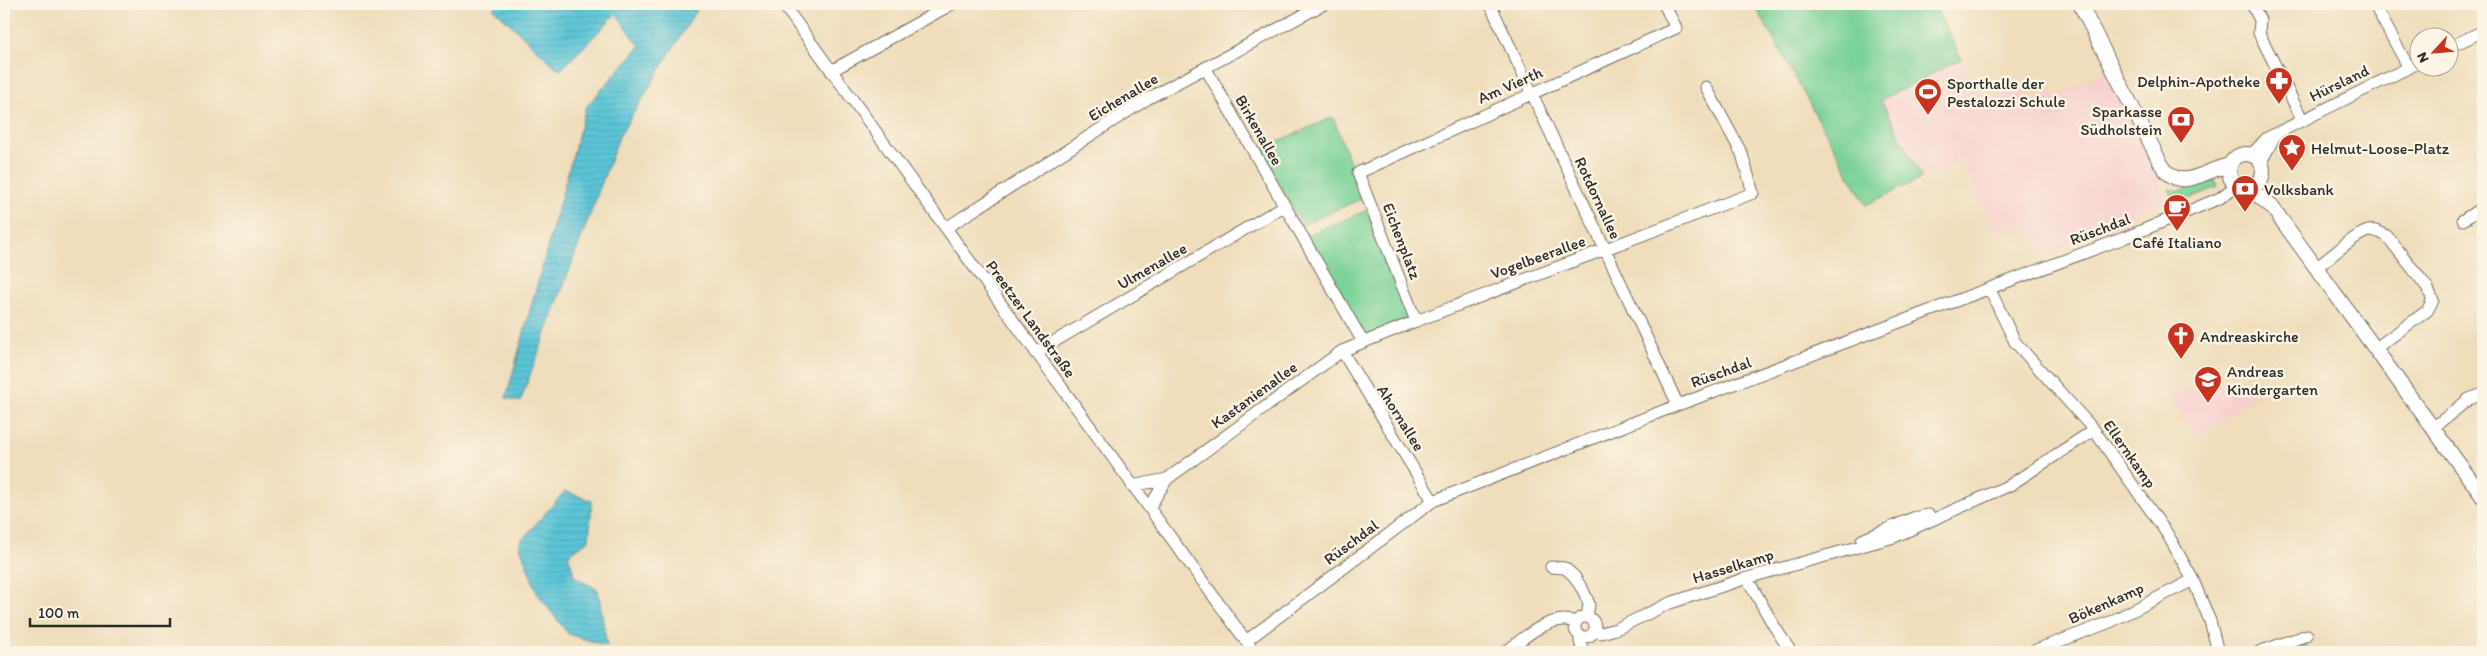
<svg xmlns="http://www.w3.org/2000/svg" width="2487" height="656" viewBox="0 0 2487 656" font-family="Itim,sans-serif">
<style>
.built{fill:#f7d0ce}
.grass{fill:url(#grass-tufts);stroke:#527e61}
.park{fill:#79d297;stroke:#527e61}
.water{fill:url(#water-rules);stroke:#437880}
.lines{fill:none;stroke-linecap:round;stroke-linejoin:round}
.minor-casing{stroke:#70695d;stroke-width:13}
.tertiary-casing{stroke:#70695d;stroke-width:16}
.minor{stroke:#fff;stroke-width:11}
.tertiary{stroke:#fff;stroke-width:14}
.labels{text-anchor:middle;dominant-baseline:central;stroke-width:5;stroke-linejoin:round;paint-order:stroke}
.poi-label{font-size:16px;fill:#2b2b2b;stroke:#fcf5e5;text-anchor:start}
.street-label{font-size:16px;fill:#2b2b2b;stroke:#fcf5e5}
</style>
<defs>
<pattern id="grass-tufts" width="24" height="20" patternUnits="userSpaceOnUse" patternTransform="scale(1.25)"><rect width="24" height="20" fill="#79d297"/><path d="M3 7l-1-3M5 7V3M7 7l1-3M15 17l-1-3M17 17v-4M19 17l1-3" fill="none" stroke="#69b482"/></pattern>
<pattern id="water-rules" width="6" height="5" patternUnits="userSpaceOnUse" patternTransform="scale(1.25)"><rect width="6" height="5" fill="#5bc5d6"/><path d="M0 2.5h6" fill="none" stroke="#4fa9b8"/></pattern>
</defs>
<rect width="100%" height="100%" fill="#fcf5e5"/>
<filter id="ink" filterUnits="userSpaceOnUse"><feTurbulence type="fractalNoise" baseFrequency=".02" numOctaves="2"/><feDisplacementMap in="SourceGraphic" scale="10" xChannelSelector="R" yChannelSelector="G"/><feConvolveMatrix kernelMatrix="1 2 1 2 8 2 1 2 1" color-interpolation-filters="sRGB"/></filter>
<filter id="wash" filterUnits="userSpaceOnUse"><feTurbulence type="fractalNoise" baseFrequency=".0096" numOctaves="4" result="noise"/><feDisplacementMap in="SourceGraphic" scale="20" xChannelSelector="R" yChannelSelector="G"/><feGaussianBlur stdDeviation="1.12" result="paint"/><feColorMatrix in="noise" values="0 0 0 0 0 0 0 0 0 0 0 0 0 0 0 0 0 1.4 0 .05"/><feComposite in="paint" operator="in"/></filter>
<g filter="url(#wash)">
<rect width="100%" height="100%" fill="#efddbb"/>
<path class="built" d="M1961,59L1983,101L2021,80L2032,102L2051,91L2055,97L2107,71L2167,198L2127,218L2129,224L2043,256L2026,221L1997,233L1960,159L1922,178L1881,100Z
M2205,365L2224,390L2243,378L2255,396L2198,437L2169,398L2186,386L2192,393L2200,388L2193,373Z"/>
<path class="grass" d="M2215,180L2218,187L2176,204L2169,189L2178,191Z"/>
<path class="park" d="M1754,4H1934L1961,59L1881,100L1922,178L1866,205Z
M1333,117L1363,198L1302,225L1261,149Z
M1368,210L1409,318L1366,336L1307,235Z
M2305,642L2308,652H2273Z"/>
<path class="water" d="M498,4H700L619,137L520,402L506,398L586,107L640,46L616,14L560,71L493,8Z
M565,491L592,501L589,540L568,555L575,577L598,590L607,646L568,634L537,593L519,543Z"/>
</g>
<g filter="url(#ink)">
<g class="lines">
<defs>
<path id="minor" d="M783,4L1254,652
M1490,4L1678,405
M2252,4L2260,20L2259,33L2303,121
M2374,4L2409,68
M2450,47L2483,31
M1206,69L1363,342
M831,71L952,4
M2251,155L2267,138L2420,62
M2261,162L2275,136
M2463,220L2483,207
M946,228L1147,99L1324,4
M2317,267C2330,258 2354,235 2368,231C2375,229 2381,233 2387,236L2427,287L2433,300L2427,311L2376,348
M1990,290L2015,342L2094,430L2168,535L2193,580L2210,621L2218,652
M1416,321L1358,173L1676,28L1664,4
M1342,351L1433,501
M1035,353L1284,206
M2434,427L2469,399L2483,394
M1132,486L1167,479
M1149,508L1167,479L1342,351L1416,321L1753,193L1742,154L1706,87
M1862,540L1913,518L1929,515
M1551,567L1565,568L1574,576L1584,592L1589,604L1587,617
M1747,578L1774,626L1791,652
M1575 627a10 10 0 1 1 20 0a10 10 0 1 1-20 0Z
M1594,631L1601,633L1616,629L1670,603L1747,578L1894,537L2010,485L2094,430
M1581,636L1580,641L1583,652
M1246,641L1433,501L1678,405L2124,238L2220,198L2237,185
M1506,652C1523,638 1551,613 1576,622
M2031,652L2110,622L2193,580
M2259,652L2307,635"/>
<path id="tertiary" d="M2080,4L2160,162C2179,197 2203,169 2231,165
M2229 171a17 17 0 1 1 34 0a17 17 0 1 1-34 0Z
M2249,188L2272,207L2483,497"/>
</defs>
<use href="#minor" class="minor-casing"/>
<use href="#tertiary" class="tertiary-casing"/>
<use href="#minor" class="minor"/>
<use href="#tertiary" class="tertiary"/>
</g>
</g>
<defs>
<symbol id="pharmacy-pin" viewBox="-11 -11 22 30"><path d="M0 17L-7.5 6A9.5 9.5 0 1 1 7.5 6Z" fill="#c8321e" stroke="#fcf5e5"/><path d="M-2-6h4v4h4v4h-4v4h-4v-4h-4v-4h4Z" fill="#fff"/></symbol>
<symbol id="stadium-pin" viewBox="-11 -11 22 30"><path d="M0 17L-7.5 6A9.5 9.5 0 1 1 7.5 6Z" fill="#c8321e" stroke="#fcf5e5"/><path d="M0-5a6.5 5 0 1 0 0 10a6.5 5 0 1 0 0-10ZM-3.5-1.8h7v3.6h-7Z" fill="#fff"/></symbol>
<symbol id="bank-pin" viewBox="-11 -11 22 30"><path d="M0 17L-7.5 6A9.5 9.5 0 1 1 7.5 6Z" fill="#c8321e" stroke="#fcf5e5"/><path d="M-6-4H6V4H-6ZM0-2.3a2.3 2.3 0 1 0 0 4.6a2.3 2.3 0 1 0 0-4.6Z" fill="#fff"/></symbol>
<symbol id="sight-pin" viewBox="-11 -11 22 30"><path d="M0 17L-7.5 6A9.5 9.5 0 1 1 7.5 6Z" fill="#c8321e" stroke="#fcf5e5"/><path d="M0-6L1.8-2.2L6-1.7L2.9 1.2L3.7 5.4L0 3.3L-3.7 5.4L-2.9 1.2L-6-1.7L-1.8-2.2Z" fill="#fff"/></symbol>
<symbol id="cafe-pin" viewBox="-11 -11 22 30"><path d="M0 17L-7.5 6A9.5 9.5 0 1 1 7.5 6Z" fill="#c8321e" stroke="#fcf5e5"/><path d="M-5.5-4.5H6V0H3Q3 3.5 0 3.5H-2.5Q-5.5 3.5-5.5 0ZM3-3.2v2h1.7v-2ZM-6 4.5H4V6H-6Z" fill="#fff"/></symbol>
<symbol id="church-pin" viewBox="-11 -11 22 30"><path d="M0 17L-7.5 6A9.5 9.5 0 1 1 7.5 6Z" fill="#c8321e" stroke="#fcf5e5"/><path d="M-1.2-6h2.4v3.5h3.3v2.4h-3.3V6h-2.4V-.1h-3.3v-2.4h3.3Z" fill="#fff"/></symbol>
<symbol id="school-pin" viewBox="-11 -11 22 30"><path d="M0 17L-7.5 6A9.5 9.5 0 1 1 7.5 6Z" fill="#c8321e" stroke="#fcf5e5"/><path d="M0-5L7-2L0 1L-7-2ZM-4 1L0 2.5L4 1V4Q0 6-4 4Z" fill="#fff"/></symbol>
</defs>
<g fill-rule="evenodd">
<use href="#pharmacy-pin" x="2263" y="65" width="32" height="43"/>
<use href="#stadium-pin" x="1912" y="76" width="32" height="43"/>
<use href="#bank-pin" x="2165" y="104" width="32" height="43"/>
<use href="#sight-pin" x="2276" y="132" width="32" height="43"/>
<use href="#bank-pin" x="2229" y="173" width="32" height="43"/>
<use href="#cafe-pin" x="2161" y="192" width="32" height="43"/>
<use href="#church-pin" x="2165" y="320" width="32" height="43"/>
<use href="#school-pin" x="2192" y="364" width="32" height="43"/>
</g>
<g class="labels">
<g class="poi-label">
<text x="2260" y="81" text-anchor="end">Delphin-Apotheke</text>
<text x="1947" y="83">Sporthalle der<tspan x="1947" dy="18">Pestalozzi Schule</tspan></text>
<text x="2162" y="111" text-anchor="end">Sparkasse<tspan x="2162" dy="18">Südholstein</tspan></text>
<text x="2311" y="148">Helmut-Loose-Platz</text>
<text x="2264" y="189">Volksbank</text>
<text x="2177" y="242" text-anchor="middle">Café Italiano</text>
<text x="2200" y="336">Andreaskirche</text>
<text x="2227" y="371">Andreas<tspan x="2227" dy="18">Kindergarten</tspan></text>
</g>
<g class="street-label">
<text transform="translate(2339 83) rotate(-26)">Hürsland</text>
<text transform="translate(1510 85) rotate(-24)">Am Vierth</text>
<text transform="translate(1123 97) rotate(-31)">Eichenallee</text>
<text transform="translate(1259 130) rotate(60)">Birkenallee</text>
<text transform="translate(1598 198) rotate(65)">Rotdornallee</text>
<text transform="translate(2100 229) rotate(-21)">Rüschdal</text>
<text transform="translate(1402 241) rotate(69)">Eichenplatz</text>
<text transform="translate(1538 257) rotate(-20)">Vogelbeerallee</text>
<text transform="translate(1152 266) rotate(-30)">Ulmenallee</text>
<text transform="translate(1031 319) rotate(54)">Preetzer Landstraße</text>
<text transform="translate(1721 372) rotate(-20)">Rüschdal</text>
<text transform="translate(1254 395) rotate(-36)">Kastanienallee</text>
<text transform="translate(1401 418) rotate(58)">Ahornallee</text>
<text transform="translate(2130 454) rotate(55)">Ellernkamp</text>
<text transform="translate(1351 542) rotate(-37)">Rüschdal</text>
<text transform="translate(1733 566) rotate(-17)">Hasselkamp</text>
<text transform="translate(2106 603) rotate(-24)">Bökenkamp</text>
</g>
</g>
<rect width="2487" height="656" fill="none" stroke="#fcf5e5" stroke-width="20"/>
<g transform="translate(2434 52) rotate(244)"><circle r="24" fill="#fcf5e5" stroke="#a8a49b"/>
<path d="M0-4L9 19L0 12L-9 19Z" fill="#c8321e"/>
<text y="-8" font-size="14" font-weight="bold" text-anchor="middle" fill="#2b2b2b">N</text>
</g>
<path d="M30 618v8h140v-8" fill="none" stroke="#2b2b2b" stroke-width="2.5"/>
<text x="38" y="618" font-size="15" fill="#2b2b2b" stroke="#fcf5e5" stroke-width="4" paint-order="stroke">100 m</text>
</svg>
